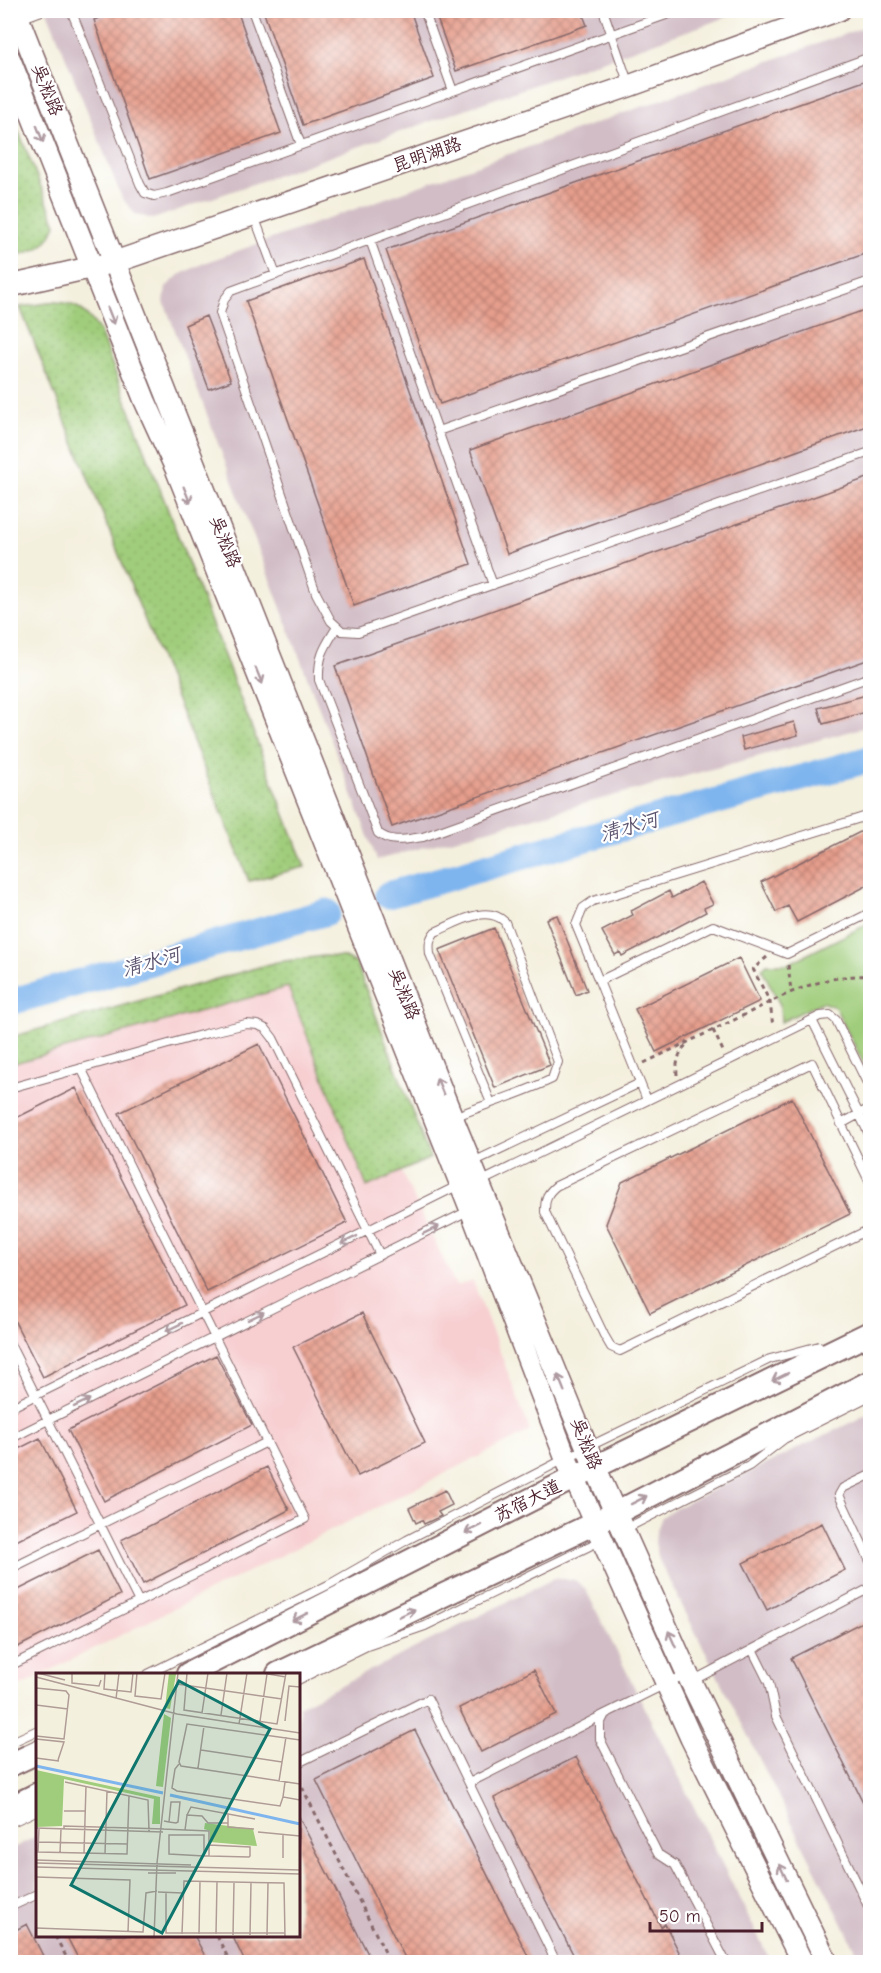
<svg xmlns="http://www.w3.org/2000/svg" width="881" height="1973" viewBox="0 0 881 1973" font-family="'Comic Neue','LXGW WenKai TC',sans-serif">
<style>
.built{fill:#f7cfd1}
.industrial{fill:#d2bdc6}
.grass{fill:url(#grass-dots);stroke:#757653;stroke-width:1.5}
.green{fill:#a0cd7b;stroke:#757653;stroke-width:1.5}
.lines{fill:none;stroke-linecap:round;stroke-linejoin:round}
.river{stroke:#7fb5ee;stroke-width:27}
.building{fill:url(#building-cross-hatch)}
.lane-casing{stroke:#86686a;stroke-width:10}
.secondary-casing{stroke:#86686a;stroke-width:24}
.primary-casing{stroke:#86686a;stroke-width:26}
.path{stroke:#86686a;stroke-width:3;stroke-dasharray:4.5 4.5;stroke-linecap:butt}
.lane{stroke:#fff;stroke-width:8}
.secondary{stroke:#fff;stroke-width:21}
.primary{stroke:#fff;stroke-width:22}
.oneway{stroke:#ae9aa0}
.labels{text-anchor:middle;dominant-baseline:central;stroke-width:4.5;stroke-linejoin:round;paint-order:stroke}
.street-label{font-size:18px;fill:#4a1f2b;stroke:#fff}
.water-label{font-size:20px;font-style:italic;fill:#5d546f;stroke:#fff}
.inset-river{fill:none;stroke:#7fb5ee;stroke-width:3}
.inset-road{fill:none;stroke:#b09c96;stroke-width:1.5}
.view{fill:#0f766e;fill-opacity:0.15;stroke:#0f766e;stroke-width:3}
.inset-edge{fill:none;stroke:#4a1f2b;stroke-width:3}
</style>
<defs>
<pattern id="grass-dots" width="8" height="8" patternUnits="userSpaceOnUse" patternTransform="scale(1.5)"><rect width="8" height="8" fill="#a0cd7b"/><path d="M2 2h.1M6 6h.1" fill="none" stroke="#8bb06a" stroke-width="1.8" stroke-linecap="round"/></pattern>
<pattern id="building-cross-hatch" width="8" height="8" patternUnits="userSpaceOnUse" patternTransform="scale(1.5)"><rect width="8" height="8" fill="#e69e8c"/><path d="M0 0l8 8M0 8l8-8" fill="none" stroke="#bc8073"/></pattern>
</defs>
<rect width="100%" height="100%" fill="#fff"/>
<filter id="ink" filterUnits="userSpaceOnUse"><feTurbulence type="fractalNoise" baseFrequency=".0167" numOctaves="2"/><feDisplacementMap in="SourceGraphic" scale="12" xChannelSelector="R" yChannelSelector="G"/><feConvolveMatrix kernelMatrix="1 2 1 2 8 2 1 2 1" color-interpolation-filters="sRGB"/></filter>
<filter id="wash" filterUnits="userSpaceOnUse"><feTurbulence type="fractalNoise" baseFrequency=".008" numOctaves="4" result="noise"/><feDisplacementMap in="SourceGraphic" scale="24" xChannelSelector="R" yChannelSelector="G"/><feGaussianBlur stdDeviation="1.35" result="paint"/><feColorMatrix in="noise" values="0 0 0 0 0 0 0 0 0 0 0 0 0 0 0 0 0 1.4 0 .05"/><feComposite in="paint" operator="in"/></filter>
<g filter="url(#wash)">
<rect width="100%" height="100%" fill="#f4f0de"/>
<path class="built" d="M288,986L367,1186L401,1171L456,1286L473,1281L530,1431L43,1674H38L37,1677L11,1691V1064Z"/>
<path class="industrial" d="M47,11H744L153,219L135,214L122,198Z
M870,25V726L377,860L164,302L166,287L179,275L204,263Z
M870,1413V1962H862L659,1560L655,1543L656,1532L662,1517L678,1507Z
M555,1578L575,1580L586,1590L771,1962H11V1849L37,1836L38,1936H298L299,1706Z"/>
<path class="grass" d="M10,110L56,224C48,249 34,251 11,257Z
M55,302C79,303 86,312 99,330L305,867L249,881L20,307Z
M323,956L343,957L356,963L430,1158L367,1187L288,987L11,1064V1037L277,962Z"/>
<path class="green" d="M870,923V1076L835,1007L822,1002L781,1022L780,1005L762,969L767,964H788Z"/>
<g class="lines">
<path class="river" d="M388,895L678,812L870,759
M10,1002L327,912"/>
</g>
<g id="blocks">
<path class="building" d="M119,10H237L281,133L150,179L94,20Z
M263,10H410L434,78L303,125Z
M434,10H581L587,25L456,71Z
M870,79V252L440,404L386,250Z
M364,259L471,564L354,606L246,301Z
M870,308V425L507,554L470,450Z
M206,316L231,381L209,389L185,325Z
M870,477V659L392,827L335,666Z
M870,694V711L823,724L818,708Z
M794,722L798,735L744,750L741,737Z
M870,827V884L797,922L788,906L776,912L761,882Z
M701,882L713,904L704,908L706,912L622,956L620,952L615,955L602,931L633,915L631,911L669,891L672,898Z
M557,915L587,990L576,995L546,919Z
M494,928L550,1065L495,1088L439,950Z
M739,958L760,1001L656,1052L635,1009Z
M259,1044L347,1223L207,1292L119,1113Z
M76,1088L185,1305L43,1377L10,1312V1121Z
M792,1098L850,1214L650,1313L606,1224L622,1182Z
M362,1313L425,1443L358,1476L293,1347Z
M216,1355L252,1425L104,1501L68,1430Z
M40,1438L77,1511L10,1544V1453Z
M267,1467L289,1510L143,1584L121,1540Z
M445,1490L452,1505L438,1512L441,1516L424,1524L422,1520L416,1523L409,1508Z
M822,1523L845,1570L767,1610L743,1563Z
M98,1550L120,1595L10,1651V1594Z
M870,1618V1816L791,1658Z
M534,1670L556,1714L481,1752L459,1708Z
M415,1730L531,1962H407L316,1780Z
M576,1757L661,1927L665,1924L684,1962H577L494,1798Z
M298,1815L372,1962H245L232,1935H298Z
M27,1924L46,1962H10V1933Z
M66,1935H194L208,1962H80Z"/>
</g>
</g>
<g filter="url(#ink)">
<use href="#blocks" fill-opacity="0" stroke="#86686a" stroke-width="1.5"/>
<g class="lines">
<defs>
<path id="lane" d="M71,10L140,184L145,193L154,196L167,193L680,10
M252,10L301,145
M424,10L453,91
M603,10L629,85
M20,19L44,10
M870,57L231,291L224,300L220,313L316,593L331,621L342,631L358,632L870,452
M254,216L276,275
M370,240L493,585
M438,431L870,281
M337,627C325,647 318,655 319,680L378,833C392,844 406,839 423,837L870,677
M599,981L576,925L583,908L593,901L870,815
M812,1020L870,1136
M10,1088L208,1033L246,1024L258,1025L266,1029L273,1038L380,1255
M647,1100L599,981L713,926L787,954L870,913
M454,1117C486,1104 521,1094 552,1079L558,1062L505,922C486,903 455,924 435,932C429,939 429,945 430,954L491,1103
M841,1124L870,1108
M473,1162L640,1083
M480,1182L820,1016L830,1015L836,1020L870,1089
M870,1183L812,1063L556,1186C546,1194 545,1200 545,1212L604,1335L611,1347L620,1351L870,1229
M10,1344L139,1602
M10,1408L459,1185
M10,1439L468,1211
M870,1475L843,1488L839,1495L870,1561
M623,1530L749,1466L784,1439L870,1396
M10,1569L267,1442
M753,1651L769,1683L776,1716L870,1910
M10,1666L305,1519L81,1068
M148,1674L330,1584L407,1540L588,1447L770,1359L819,1346
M686,1674L605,1714L600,1724V1739L658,1854L675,1865L726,1962
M298,1680L367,1646L425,1626L602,1540
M692,1681L870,1588
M10,1743L38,1730
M298,1763L428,1699L556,1962
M469,1783L605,1714
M10,1823L38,1810
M10,1907L38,1894"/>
<path id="secondary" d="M15,10L452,1117L595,1467L691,1682L827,1962
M10,60L145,401L177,471L471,1210L566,1459L691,1738L802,1962
M10,286L115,262L629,86L839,10"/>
<path id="primary" d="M188,1674L595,1467L870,1333
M278,1674L616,1513L870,1382
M10,1765L38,1752
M10,1808L38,1794"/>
</defs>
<use href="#lane" class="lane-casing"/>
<use href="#secondary" class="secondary-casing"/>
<use href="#primary" class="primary-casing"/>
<path class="path" d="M767,957L753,969L770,1002L773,1027
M788,965L791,991
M713,1030L724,1053
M644,1063C675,1048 705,1034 736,1019C779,998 821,973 870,976
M677,1075C676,1063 678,1054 686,1045
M298,1779L390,1962
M55,1936L69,1962
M217,1936L230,1962"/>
<use href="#lane" class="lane"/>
<use href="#secondary" class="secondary"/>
<use href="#primary" class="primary"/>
</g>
<defs><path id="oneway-shaft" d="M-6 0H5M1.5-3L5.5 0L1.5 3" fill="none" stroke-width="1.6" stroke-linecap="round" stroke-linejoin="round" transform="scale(1.5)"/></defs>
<g class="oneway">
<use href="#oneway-shaft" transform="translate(40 134) rotate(69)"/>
<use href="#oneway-shaft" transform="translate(111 316) rotate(68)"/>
<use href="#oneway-shaft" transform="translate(187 495) rotate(68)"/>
<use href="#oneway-shaft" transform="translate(259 676) rotate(68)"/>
<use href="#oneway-shaft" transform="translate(440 1086) rotate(-112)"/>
<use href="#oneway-shaft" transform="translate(431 1230) rotate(-26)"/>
<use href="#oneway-shaft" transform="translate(349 1240) rotate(154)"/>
<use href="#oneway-shaft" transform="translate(256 1316) rotate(-26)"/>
<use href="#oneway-shaft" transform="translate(174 1327) rotate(154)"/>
<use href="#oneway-shaft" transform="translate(780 1377) rotate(154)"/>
<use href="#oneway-shaft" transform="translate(561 1383) rotate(-112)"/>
<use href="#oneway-shaft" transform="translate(82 1403) rotate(-26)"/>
<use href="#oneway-shaft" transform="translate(639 1500) rotate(-27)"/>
<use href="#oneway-shaft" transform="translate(473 1529) rotate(153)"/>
<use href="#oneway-shaft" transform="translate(407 1613) rotate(-26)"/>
<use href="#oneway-shaft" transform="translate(300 1617) rotate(153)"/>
<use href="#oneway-shaft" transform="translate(672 1639) rotate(-114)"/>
<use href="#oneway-shaft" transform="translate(783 1872) rotate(-116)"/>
</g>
</g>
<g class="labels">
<g class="street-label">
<text transform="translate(47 90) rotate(68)">吴淞路</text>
<text transform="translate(427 155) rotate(-19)">昆明湖路</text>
<text transform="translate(225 542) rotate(68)">吴淞路</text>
<text transform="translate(404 994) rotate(68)">吴淞路</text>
<text transform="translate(586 1444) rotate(68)">吴淞路</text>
<text transform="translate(528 1501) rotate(-27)">苏宿大道</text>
</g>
<g class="water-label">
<text transform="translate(629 827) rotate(-16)">清水河</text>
<text transform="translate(151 962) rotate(-16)">清水河</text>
</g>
</g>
<g transform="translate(36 1673)">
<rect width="264" height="264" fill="#f4f0de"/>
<path d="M133,0L140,1L134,36L129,35ZM128,41L135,45L127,114L120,113ZM0,97L124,124V151H116L118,126L28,106L26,153L0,154Z" fill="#a0cd7b"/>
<path d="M169,150L217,156L221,173L174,169V158L168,156Z" fill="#a0cd7b"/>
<path class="inset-river" d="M0,93L127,120M134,122L264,151"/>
<path class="inset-road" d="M2,0L29,7M36,0V10L63,13L65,7M69,0L68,16L95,19L97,0M101,0L99,23L125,26L129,0M151,0L148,37L241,51L250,0M226,0L250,4M0,4L141,41L264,60M141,11L246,26M0,15L30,18L33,22L28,66L0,63M80,26L83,0M0,32L32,36M166,40L172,0M185,42L191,0M224,48L231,1M249,48L253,13L264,14M203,51L211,0M0,66L28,69L22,87M264,67L151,51L143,89L145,93L264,111M165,77L246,89M0,85L23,88M143,91L139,96L136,115L141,118L244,133L247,124M162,95L168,53M243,108L250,64M29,109L112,127L113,158M249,109L247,124L264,127M28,138H49M192,141V154L218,156M151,142L155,134L219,146M128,148L133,149L140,150L142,149L144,129H135L133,149M0,155L127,159M3,155L2,179L91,181L93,123M28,156V153L128,156M126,156L173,158V183M149,157L151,142L166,143L172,150H192M222,159L264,163M247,161V185M2,169L91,171M24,180L25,156M48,180L50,113M69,181L71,118M168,183V162H133V181L168,183H173L213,184L214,183V174L173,172M0,187L155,192M0,190L264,197M0,194L264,201M112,200H140M0,204L94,207L92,259M122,219L147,220M130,220V260H249M0,255L107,259L110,220L121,218M146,261L148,208L248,210L249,264M163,261L164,208M180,261L181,209M197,262L198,209M214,262L215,209M231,262L232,210M118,264L121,190L142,0"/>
<path class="view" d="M143,8L234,56L126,260L35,212Z"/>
<rect width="264" height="264" class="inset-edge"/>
</g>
<rect width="881" height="1973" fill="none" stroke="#fff" stroke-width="36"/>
<path d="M650 1922v9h112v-9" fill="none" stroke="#4a1f2b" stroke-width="3"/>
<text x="659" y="1922" font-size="18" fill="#4a1f2b" stroke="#ffffff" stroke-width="4.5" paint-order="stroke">50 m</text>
</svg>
